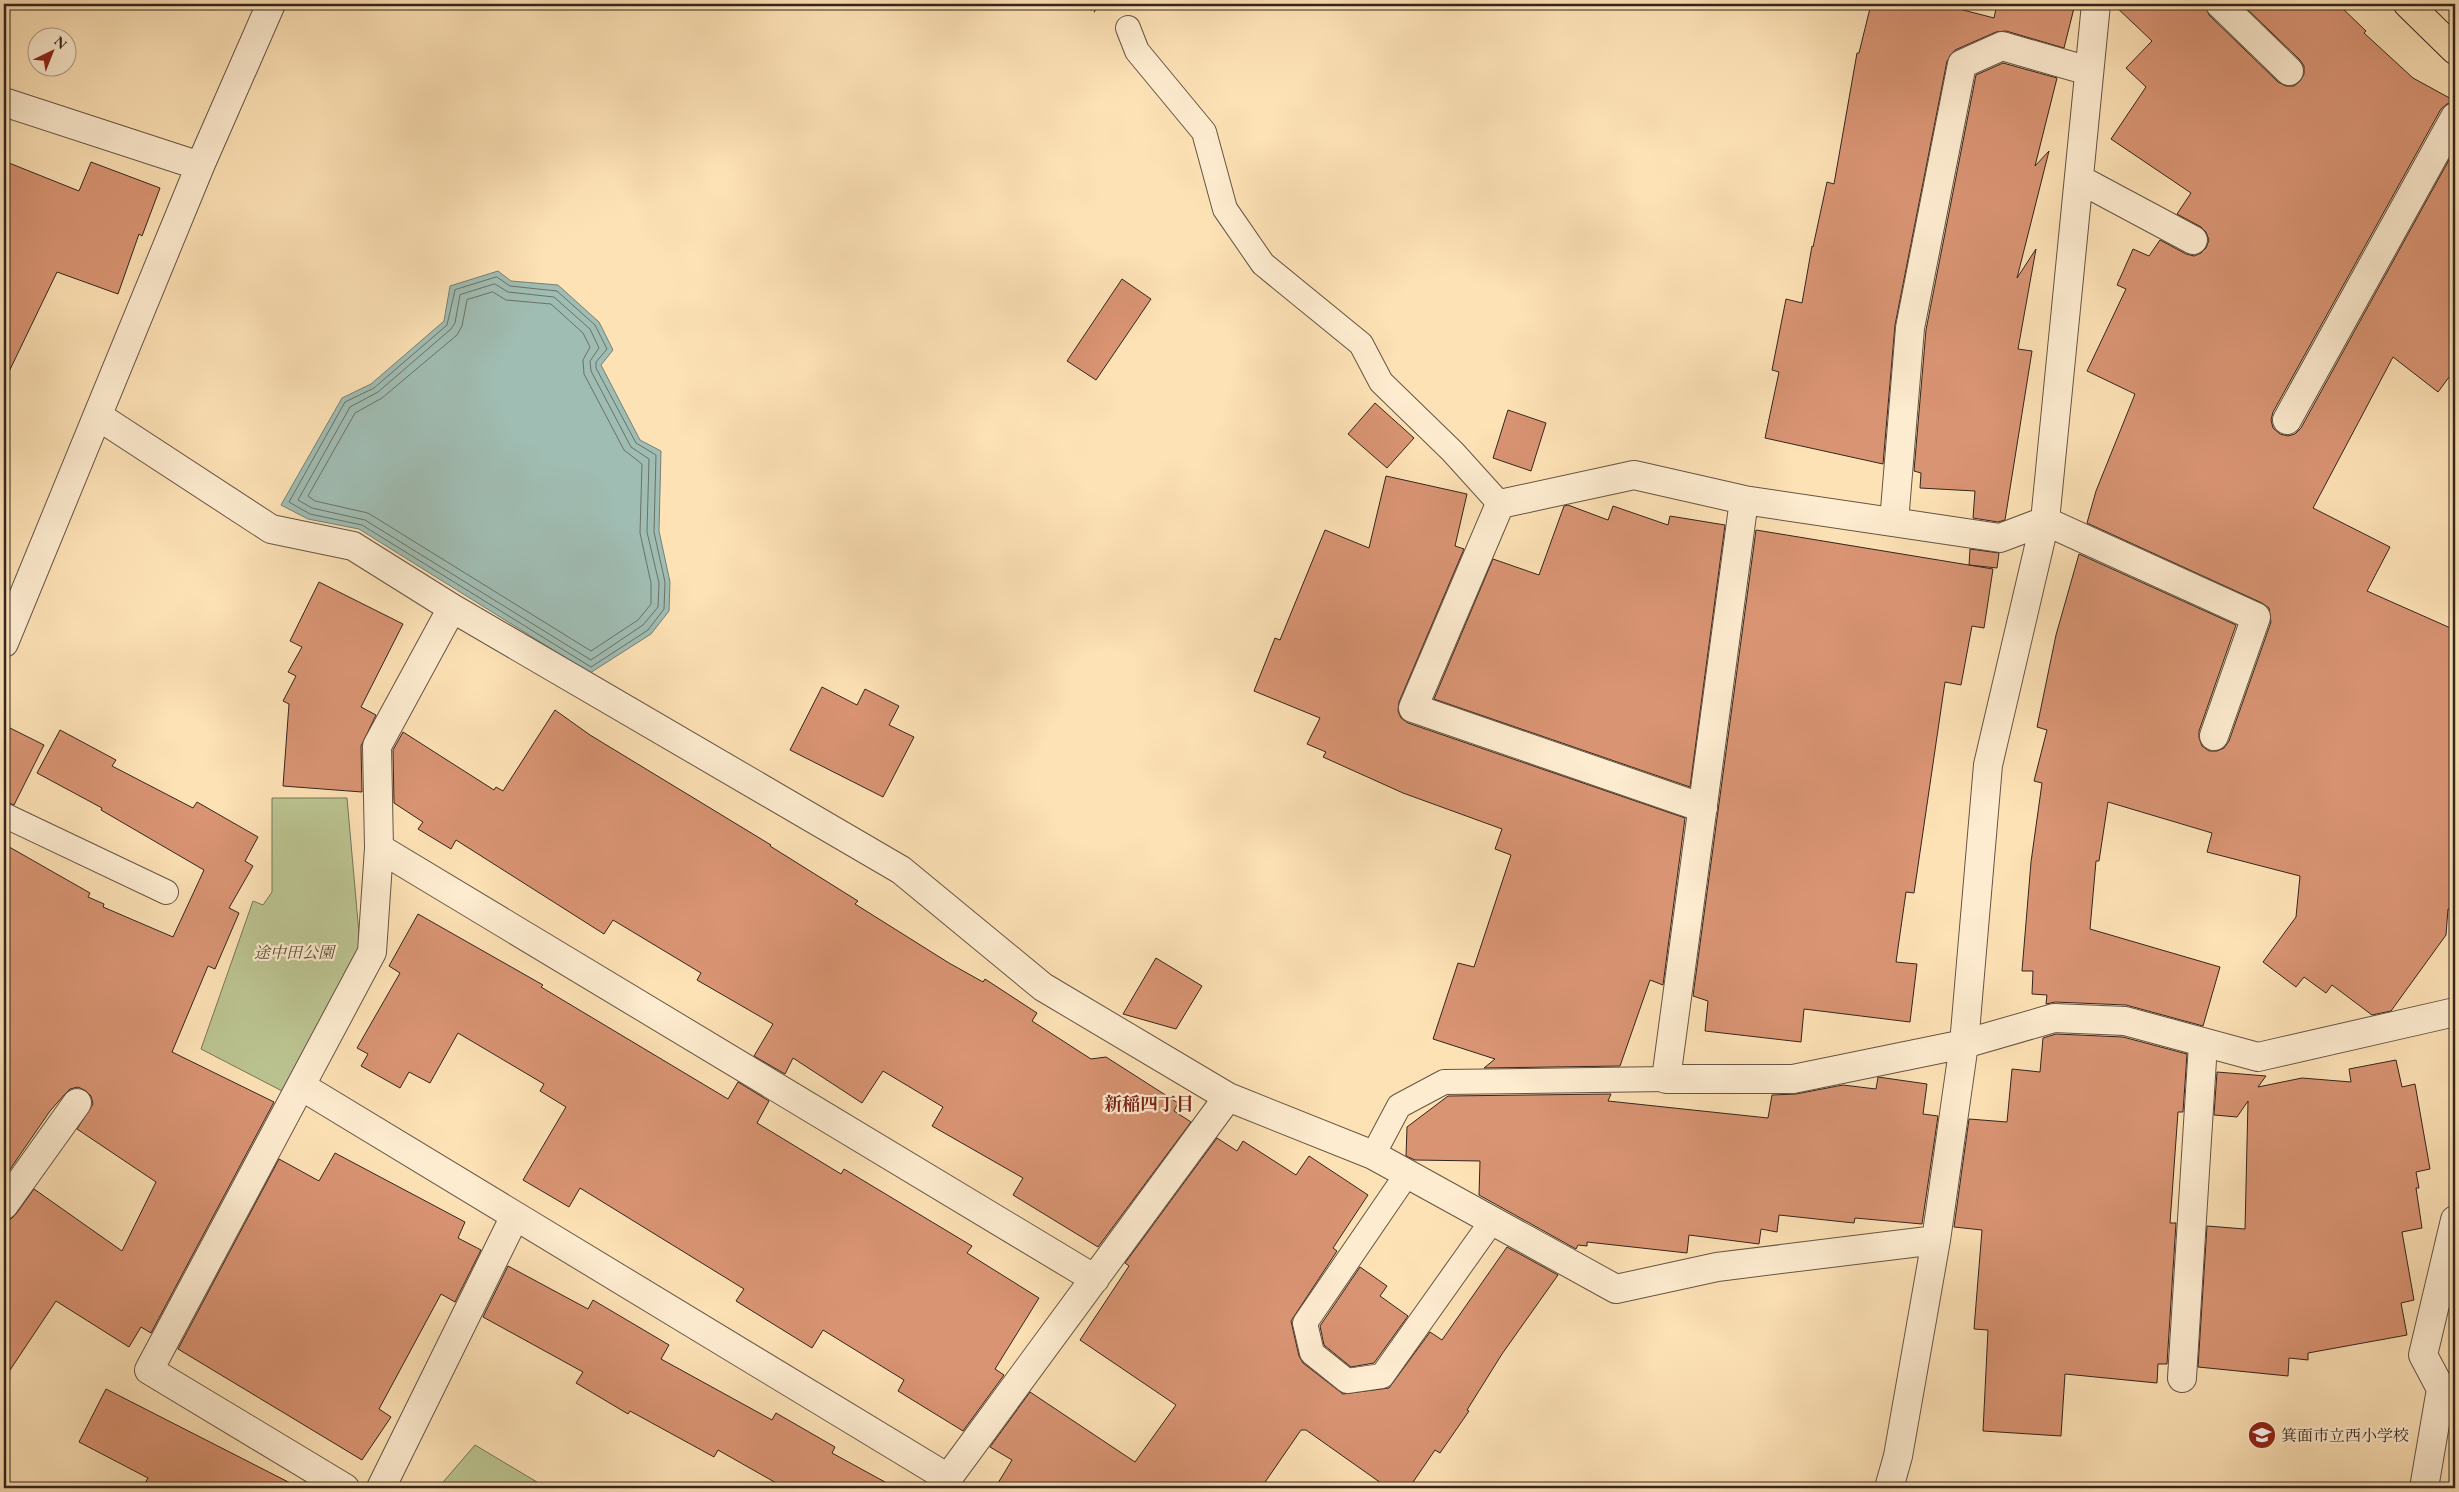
<svg xmlns="http://www.w3.org/2000/svg" width="2459" height="1492" viewBox="0 0 2459 1492" font-family="'EB Garamond','Noto Serif JP',serif">
<style>
.green{fill:#bbc491;stroke:#787457}
.water{fill:#a0bdb3;stroke:#758077}
.lines{fill:none;stroke-linecap:round;stroke-linejoin:round}
.shore{stroke:#6a7168;stroke-width:1}
.building{fill:#d99473;stroke:#34251d}
.lane-casing{stroke:#665443;stroke-width:26}
.street-casing{stroke:#665443;stroke-width:30}
.primary-casing{stroke:#34251d;stroke-width:30}
.path{stroke:#34251d;stroke-width:3;stroke-dasharray:1 2.5;stroke-linecap:butt}
.lane{stroke:#feecd0;stroke-width:24}
.street{stroke:#feecd0;stroke-width:28}
.primary{stroke:#fde2b6;stroke-width:28}
.labels{text-anchor:middle;dominant-baseline:central;stroke-width:4.5;stroke-linejoin:round;paint-order:stroke}
.park-label{font-size:16px;font-style:italic;fill:#564d3a;stroke:#feecd0}
.poi-label{font-size:16px;fill:#34251d;stroke:#feecd0;text-anchor:start}
.neighbourhood-label{font-size:18px;font-weight:bold;fill:#7a1f14;stroke:#feecd0}
</style>
<rect width="100%" height="100%" fill="#fde2b6"/>
<filter id="stains"><feTurbulence type="fractalNoise" baseFrequency=".004" numOctaves="4"/><feColorMatrix values="0 0 0 0 .2 0 0 0 0 .09 0 0 0 0 .02 0 0 0 .5 -.17"/></filter>
<radialGradient id="worn" r=".72"><stop offset=".6" stop-color="#630" stop-opacity="0"/><stop offset="1" stop-color="#630" stop-opacity=".3"/></radialGradient>
<path class="green" d="M272,798H347L360,945L284,1092L201,1049L253,901L263,905L272,892Z
M475,1445L547,1488H438Z"/>
<path class="water" d="M498,271L511,281L558,285L599,322L613,350L601,365L640,440L661,451L659,531L670,582L669,611L651,634L590,673L359,529L308,519L281,505L342,398L371,384L444,321L450,286Z"/>
<g class="lines">
<path class="shore" d="M497,277L510,286L557,291L595,325L607,349L596,362V368L636,443L656,455L654,532L665,582L664,609L648,630L591,667L362,525L310,514L289,502L345,402L374,388L447,325L455,290Z
M495,284L508,292L554,297L590,329L599,348L590,361L591,371L631,447L649,459L647,532L659,583L658,607L643,625L591,660L365,520L312,508L298,500L350,407L378,392L451,329L455,323L460,295Z
M493,292L506,300L551,304L583,333L590,347L583,360L584,374L624,450L642,464L640,533L651,583V604L638,620L591,651L368,513L315,501L308,496L355,413L382,398L457,335L462,326L467,300Z"/>
</g>
<path class="building" d="M1871,4H1940L1994,18L1997,4H2075L2064,48L2006,31L1996,32L1955,50L1947,61L1895,325L1883,464L1765,438L1779,372L1772,370L1786,299L1802,303L1812,246L1813,247L1827,182L1834,184L1857,53H1859Z
M2113,4H2205L2209,15L2278,82L2286,86H2294L2300,81L2304,74V66L2300,60L2242,4H2338L2366,31L2364,33L2413,78L2455,101L2447,104L2441,109L2273,412L2271,420L2273,428L2280,434L2288,436L2295,434L2301,428L2455,149V369L2438,392L2393,357L2313,508L2390,547L2367,591L2455,630V910L2448,909L2446,935L2391,1011L2372,1015L2332,985L2326,993L2304,977L2296,987L2263,962L2296,917L2300,876L2207,852L2212,833L2108,802L2099,861H2096L2090,929L2220,967L2203,1026L2126,1005L2055,1002L2046,1004L2047,995L2032,994L2033,971H2022L2031,862L2042,783L2034,781L2047,730L2037,727L2056,635L2079,554L2236,625L2199,731V738L2202,746L2209,751H2217L2224,748L2229,741L2271,622L2269,608L2262,603L2087,523L2096,491L2135,394L2087,371L2126,289L2117,285L2133,249L2149,256L2160,240L2186,254L2194,256L2201,253L2206,248L2209,240L2206,232L2201,227L2177,214L2191,193L2111,139L2146,87L2126,68L2152,41Z
M2003,63L2057,78L2035,166L2049,151L2017,278L2036,249L2018,349L2032,351L2005,520L1998,522L1973,518L1975,491L1920,488L1921,473L1914,471L1926,330L1976,75Z
M4,161L79,191L91,162L160,188L142,236L139,234L118,294L57,272L4,382Z
M1122,279L1151,299L1096,380L1067,361Z
M1375,403L1414,438L1387,468L1348,434Z
M1508,410L1546,423L1531,471L1493,458Z
M1386,476L1467,494L1455,546L1464,549L1399,702L1398,711L1401,718L1408,723L1685,818L1663,985L1650,980L1620,1066L1484,1068L1495,1059L1433,1039L1458,963L1474,967L1511,855L1495,849L1502,829L1403,793L1323,757L1326,752L1307,744L1320,718L1254,691L1275,638L1280,640L1325,530L1369,548Z
M1568,505L1608,520L1613,506L1668,525L1670,516L1725,525L1690,787L1434,699L1493,559L1539,575L1564,506Z
M1756,530L1993,569L1984,628L1972,626L1961,685L1945,682L1914,893L1906,892L1896,962L1917,964L1910,1022L1804,1009L1801,1042L1705,1031L1708,1001L1693,996Z
M1970,549L1999,553L1997,568L1969,565Z
M319,582L403,624L361,707L376,715L361,746L362,792L283,786L289,704L283,701L296,676L288,672L302,647L290,641Z
M822,687L857,705L865,689L899,706L889,725L914,737L883,797L790,750Z
M555,710L590,735L771,845L770,846L858,901L855,904L949,963L983,982L985,979L1037,1013L1032,1021L1091,1059L1106,1057L1178,1103L1174,1111L1191,1122L1098,1247L1013,1195L1023,1178L932,1126L943,1107L883,1071L862,1103L793,1058L785,1074L754,1056L773,1024L697,980L701,973L613,920L604,934L456,840L451,849L418,829L423,822L394,803L393,750L403,732L494,790L496,787L503,791Z
M4,725L44,745L14,805L4,801Z
M60,730L116,760L112,766L193,808L197,802L258,837L245,861L253,866L229,908L239,913L215,969L208,966L172,1052L274,1102L151,1333L141,1327L129,1347L56,1301L4,1379V1220L11,1219L16,1214L34,1189L122,1251L156,1182L77,1129L93,1104L91,1096L86,1091L78,1087L70,1089L65,1094L50,1111L4,1178V844L90,893L88,897L104,904L103,907L173,937L204,870L101,810L102,808L37,773Z
M418,914L543,985L541,987L728,1099L738,1082L769,1101L757,1123L841,1174L844,1169L972,1246L967,1253L1039,1298L995,1369L1004,1375L963,1431L898,1391L904,1380L823,1330L812,1348L736,1301L744,1289L580,1188L569,1207L523,1180L566,1107L540,1091L544,1084L458,1033L430,1083L409,1072L400,1088L361,1066L368,1054L357,1048L400,973L389,966Z
M1156,958L1202,986L1176,1029L1123,1014Z
M2056,1034L2123,1037L2187,1054L2183,1112H2178L2170,1223H2176L2167,1364H2158L2157,1383L2065,1374L2061,1436L1983,1431L1988,1330L1974,1329L1982,1230L1954,1227L1969,1119L2007,1122L2012,1069L2040,1072L2043,1038Z
M2396,1060L2402,1087L2415,1084L2430,1169L2416,1172L2419,1188H2416L2422,1228L2402,1232L2414,1300L2401,1303L2407,1335L2308,1353V1360L2289,1358L2288,1376L2198,1367L2207,1226L2245,1229L2248,1101L2237,1117L2214,1115L2217,1072L2266,1076L2258,1087L2302,1078L2351,1082L2349,1069Z
M1878,1077L1927,1084L1923,1114L1938,1116L1922,1224L1855,1218L1854,1223L1779,1215L1777,1232L1761,1229L1759,1244L1689,1235L1687,1253L1587,1242V1246L1578,1245L1576,1249L1479,1195L1480,1161L1415,1160L1406,1156L1407,1127L1448,1096L1611,1094L1608,1101L1768,1118L1772,1095L1796,1094L1843,1085L1876,1089Z
M1217,1138L1237,1151L1243,1141L1296,1175L1309,1156L1368,1195L1333,1248L1337,1251L1291,1321L1299,1356L1303,1363L1343,1394L1389,1388L1430,1332L1442,1340L1507,1247L1558,1275L1502,1354L1467,1410L1469,1411L1440,1453L1435,1450L1409,1488H1388L1306,1430H1301L1261,1488H995L1012,1460L990,1447L1030,1392L1135,1462L1176,1405L1080,1340L1129,1266L1125,1263Z
M335,1153L465,1222L458,1238L481,1250L455,1302L441,1294L379,1409L391,1417L362,1460L178,1349L279,1159L319,1181Z
M508,1266L588,1309L593,1300L669,1345L661,1359L772,1420L776,1413L835,1447L832,1453L896,1488H785L718,1450L714,1457L630,1411L628,1414L576,1383L583,1372L483,1317Z
M1360,1267L1387,1286L1380,1296L1408,1316L1374,1363L1351,1367L1324,1345L1320,1326Z
M106,1389L300,1488H142L148,1478L79,1442Z"/>
<g class="lines">
<defs>
<path id="lane" d="M1128,28L1137,51L1204,132L1225,209L1263,264L1361,344L1381,382L1453,452L1500,504
M4,815L166,892
M1373,1155L1399,1106L1444,1082L1666,1079
M1407,1174L1305,1323L1312,1353L1347,1381L1382,1376L1492,1221"/>
<path id="street" d="M2220,4L2289,71
M4,102L200,166
M2079,179L2193,240
M98,416L271,529L353,546L452,608L901,870L1043,987L1228,1097L1373,1155L1616,1289L1717,1267L1936,1240
M2287,420L2455,117
M1744,500L1666,1079H1793L1964,1044L2054,1018L2125,1021L2258,1057L2455,1012
M1894,522L1910,328L1962,64L2002,46L2089,71
M4,643L200,166L271,4
M1703,808L1413,708L1500,504L1634,475L1744,500L2000,538L2045,521L2256,617L2214,736
M379,848L1095,1279
M301,1086L948,1478
M4,1205L77,1103
M2182,1378L2203,1044
M345,1488L149,1370L372,952L379,848L377,746L452,608
M381,1488L515,1216
M947,1488L948,1478L1228,1097
M1889,1488L1898,1456L1936,1240L1964,1044L1988,765L2045,521L2096,4
M2424,1488L2441,1389L2423,1355L2455,1220"/>
<path id="primary" d="M2408,4L2455,50"/>
</defs>
<use href="#lane" class="lane-casing"/>
<use href="#street" class="street-casing"/>
<use href="#primary" class="primary-casing"/>
<path class="path" d="M1082,4L1097,12"/>
<use href="#lane" class="lane"/>
<use href="#street" class="street"/>
<use href="#primary" class="primary"/>
</g>
<defs>
<symbol id="school-disc" viewBox="-11 -11 22 22"><circle r="9.5" fill="#8f2418" stroke="#feecd0"/><path d="M0-5L7-2L0 1L-7-2ZM-4 1L0 2.5L4 1V4Q0 6-4 4Z" fill="#fff"/></symbol>
</defs>
<g fill-rule="evenodd">
<use href="#school-disc" x="2246" y="1419" width="32" height="32"/>
</g>
<g class="labels">
<g class="park-label">
<text x="294" y="952">途中田公園</text>
</g>
<g class="poi-label">
<text x="2281" y="1435">箕面市立西小学校</text>
</g>
<g class="neighbourhood-label">
<text x="1149" y="1103">新稲四丁目</text>
</g>
</g>
<rect width="2459" height="1492" fill="none" stroke="#fde2b6" stroke-width="20"/>
<rect x="5" y="5" width="2449" height="1482" fill="none" stroke="#34251d" stroke-width="2.5"/>
<rect x="10" y="10" width="2439" height="1472" fill="none" stroke="#34251d"/>
<g transform="translate(52 52) rotate(43)"><circle r="24" fill="#feecd0" stroke="#ad9c88"/>
<path d="M0-4L9 19L0 12L-9 19Z" fill="#8f2418"/>
<text y="-8" font-size="14" font-weight="bold" text-anchor="middle" fill="#34251d">N</text>
</g>
<rect width="100%" height="100%" filter="url(#stains)"/>
<rect width="100%" height="100%" fill="url(#worn)"/>
</svg>
